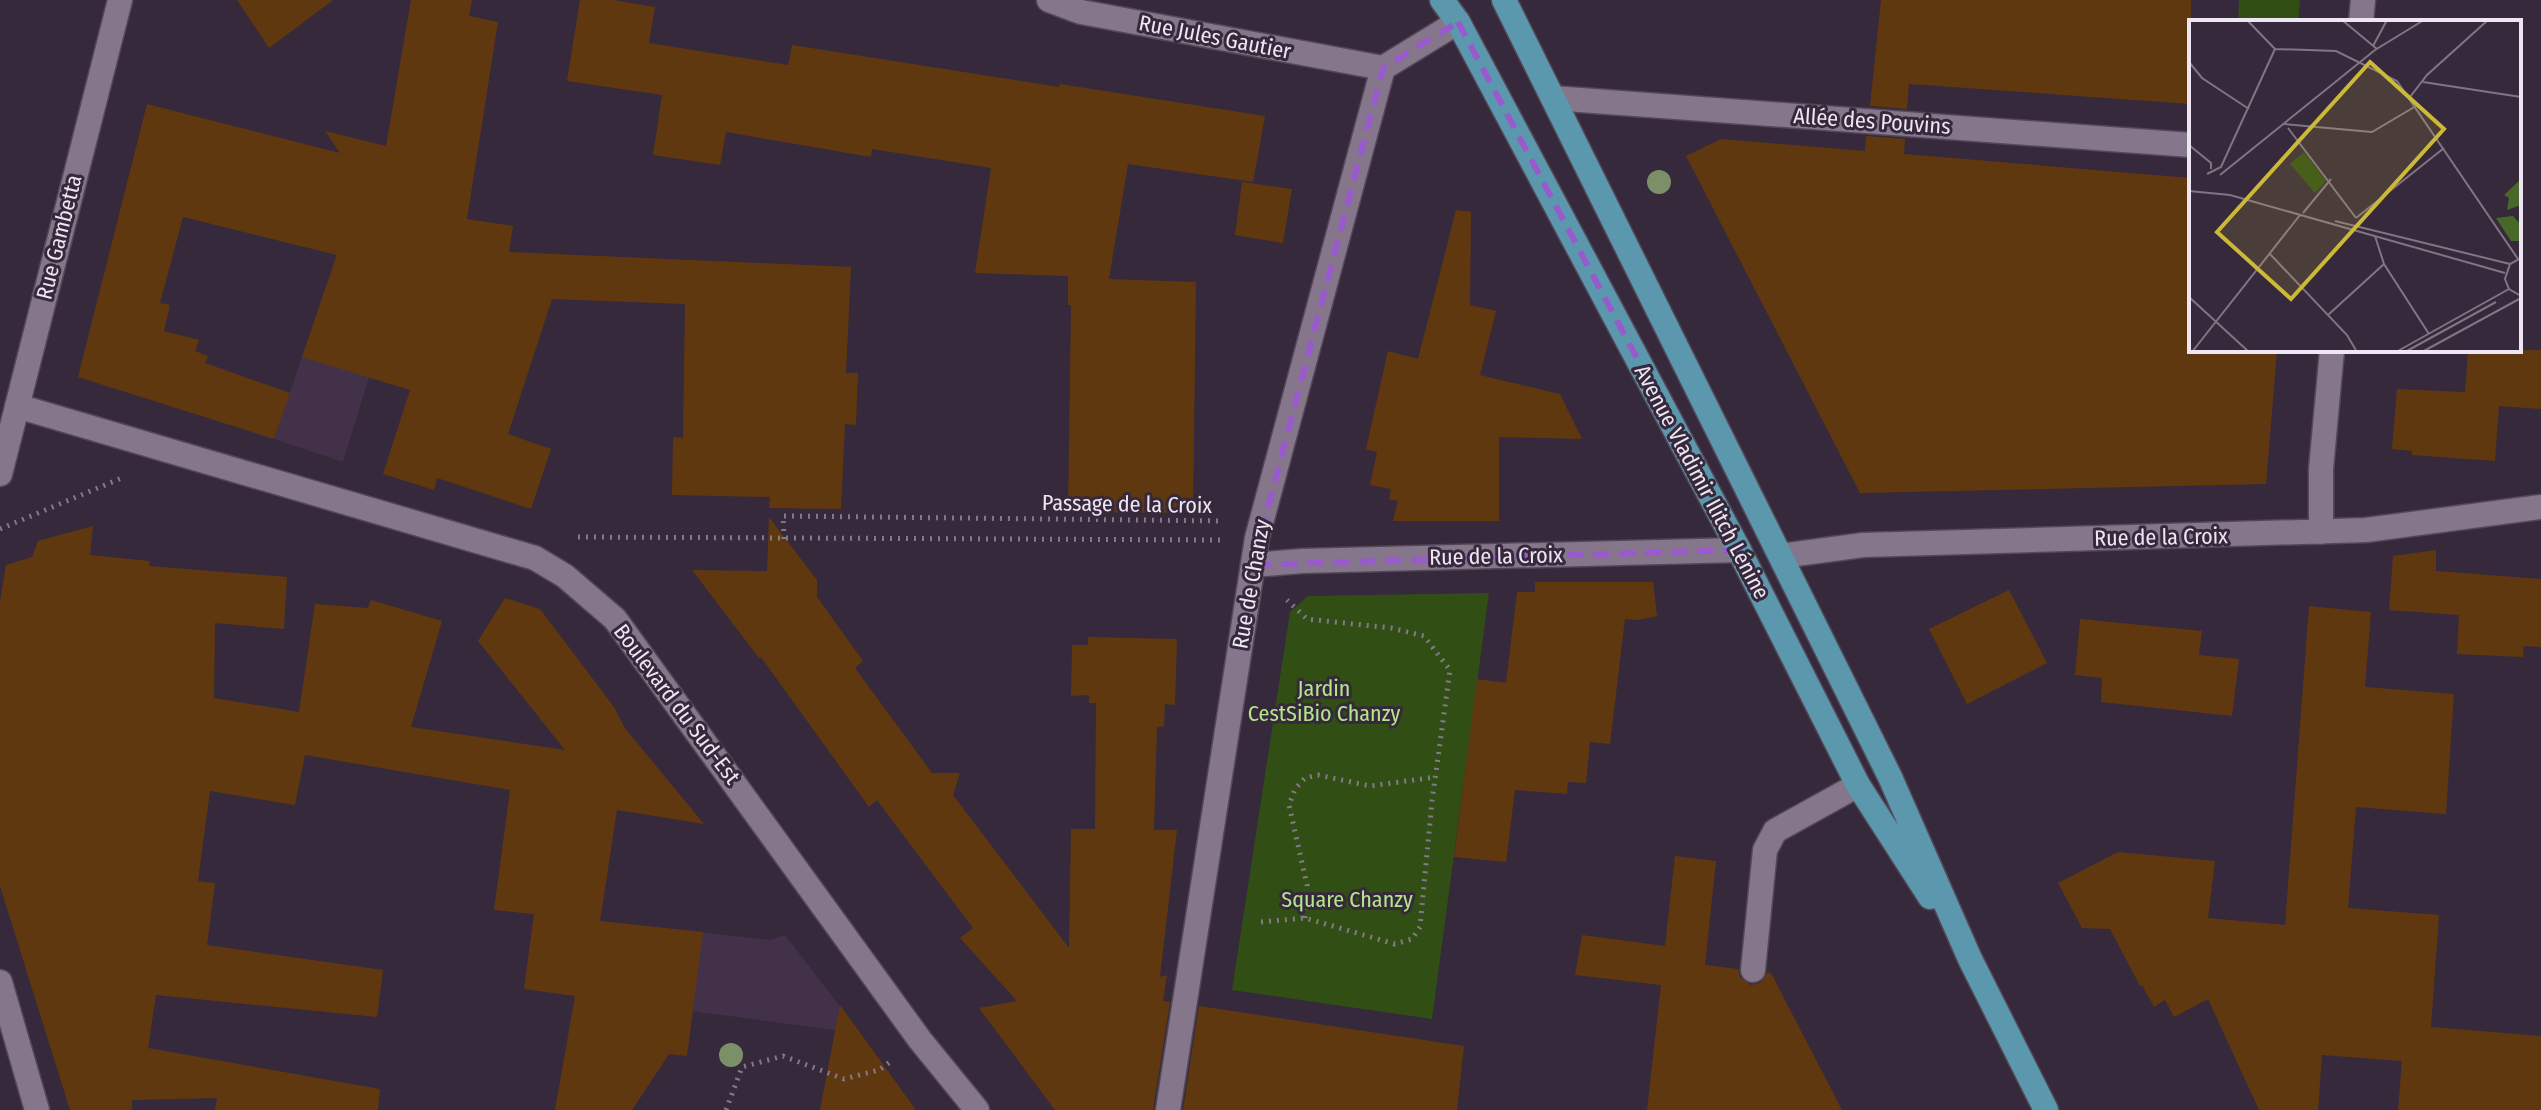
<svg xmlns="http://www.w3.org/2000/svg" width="2541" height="1110" viewBox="0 0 2541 1110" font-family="'Fira Sans Condensed',sans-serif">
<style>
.built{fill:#423148}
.green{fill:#314f14}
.building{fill:#60380f}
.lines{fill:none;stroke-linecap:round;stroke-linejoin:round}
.minor-casing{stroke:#534858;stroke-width:27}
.major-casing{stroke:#534858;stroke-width:27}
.path{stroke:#847988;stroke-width:5;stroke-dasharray:2 6;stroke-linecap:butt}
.minor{stroke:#85768b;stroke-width:24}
.major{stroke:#5b98ad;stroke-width:24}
.tree{fill:#7b9068}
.marked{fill:none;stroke:#985acc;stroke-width:6;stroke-dasharray:16 10;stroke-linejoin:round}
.labels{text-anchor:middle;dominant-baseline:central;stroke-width:6;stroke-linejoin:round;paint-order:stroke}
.street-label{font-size:22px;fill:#eee6f2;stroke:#36293b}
.park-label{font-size:22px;fill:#b4e58c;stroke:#36293b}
.inset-road{fill:none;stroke:#807584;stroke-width:2}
.view{fill:#ccb938;fill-opacity:0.15;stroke:#ccb938;stroke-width:4}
.inset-edge{fill:none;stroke:#eee6f2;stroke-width:4}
</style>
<rect width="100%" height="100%" fill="#36293b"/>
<path class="built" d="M348,221L369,377L343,462L274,439Z
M534,914L770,940L785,935L852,1022L835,1030L524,989Z"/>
<path class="green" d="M2239,0H2300L2298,22H2238Z
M1489,593L1432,1019L1232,990L1290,612L1308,596Z"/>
<path class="building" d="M237,0H333L269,48Z
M411,0H472L469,16L498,22L467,219L513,226L509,252L851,267L846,373H858L856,425L845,424L841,509L769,508L770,497L672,495L673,437L683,438L685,304L552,299L508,434L551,449L531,509L437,478L434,490L383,474L410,390L302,357L337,255L183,217L160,303L170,305L164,331L199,340L195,351L208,356L205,363L290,393L274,439L78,377L147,104L340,153L325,131L386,146Z
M580,0H613L655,7L649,43L788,65L792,45L1059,87L1060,84L1265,116L1253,182L1128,164L1109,279L1196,282L1193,513L1068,512L1071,305H1068V276L975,273L991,168L872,149L871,157L726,132L720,165L653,155L662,95L567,81Z
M1881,0H2191V104L1909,84L1907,109L1870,106Z
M1866,136L1905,139L1904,154L2191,178V350H2277L2266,484L1860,493L1686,156L1721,139L1865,151Z
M1242,182L1292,189L1283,243L1235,235Z
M1456,210L1471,212L1470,305L1496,311L1480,375L1560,394L1582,439L1499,437V521H1393L1398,501L1389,499L1391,489L1370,485L1377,452L1366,449L1388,351L1418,359Z
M2468,350H2541V409L2499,406L2495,461L2412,455V451L2392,449L2397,389L2465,392Z
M769,517L817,580V597L863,661L855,668L932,773H960L953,795L1069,948L1071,829H1095L1096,703H1089V695L1071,696L1072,645H1088V637L1177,639L1175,705L1165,704L1164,726L1157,727L1154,830H1177L1160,977L1167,975L1163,1001L1170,1002L1153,1110H1055L979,1008L1017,1001L960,938L973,928L877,800L869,807L761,657L759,658L692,570L767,571Z
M93,526L90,555L150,561L149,566L287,577L284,629L215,623L214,698L299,712L315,604L368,608L371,600L442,621L411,727L565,750L478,641L505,598L540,609L614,707L624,727L704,824L617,810L600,921L703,932L687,1056L669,1054L632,1110H555L575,996L524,989L534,914L494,910L510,790L305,755L295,805L210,791L198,881L215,883L207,945L383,970L377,1017L156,995L148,1048L380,1089L378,1110H215L217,1098L132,1100V1110H70L0,886V602L6,565L32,557L38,541Z
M2436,550V571L2541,579V647L2524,646L2523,657L2457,654L2459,615L2389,610L2393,556Z
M1535,582H1653L1657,616L1637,620L1625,619L1610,744L1590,742L1586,783L1568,782L1567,794L1515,790L1506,862L1454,857L1477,679L1506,683L1517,592H1535Z
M2009,590L2047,663L1967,704L1929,629Z
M2309,606L2371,612L2365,687L2454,694L2446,814L2356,807L2348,908L2439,915L2431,1027L2541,1036V1110H2398L2402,1061L2322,1055L2318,1110H2259L2208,999L2174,1017L2165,1000L2154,1007L2142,985L2140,986L2110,929L2082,928L2058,883L2118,852L2215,861L2208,918L2285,925Z
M2080,619L2202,631L2199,655L2239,659L2232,716L2101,702L2102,678L2075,675Z
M1675,856L1716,861L1705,965L1738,969L1740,977L1751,985L1760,983L1768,972L1771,973L1842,1110H1647L1661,985L1575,975L1582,935L1665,946Z
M840,1005L916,1110H820Z
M1199,1006L1464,1046L1457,1110H1183Z"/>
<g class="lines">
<defs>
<path id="minor" d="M1049,0L1081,12L1383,68
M2361,22L2363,0
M1383,68L1458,22
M1553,98L2191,145
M17,406L535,558L565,576L615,619L920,1040L977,1110
M0,474L120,0
M2321,532V469L2332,350
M1781,556L1863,545L2366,530L2541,507
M1253,565L1302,561L1739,550
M1753,970L1765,850L1775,831L1858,785
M0,982L37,1110
M1168,1110L1257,538L1383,68"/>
<path id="major" d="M1442,0L1458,22L1739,550L1858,785L1930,897
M1504,0L1890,777L1970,959L2046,1110"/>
</defs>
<use href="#minor" class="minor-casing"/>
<use href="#major" class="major-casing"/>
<path class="path" d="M0,529L124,477
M578,537L1220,540
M784,539L783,516L1223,521
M1305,918L1307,885L1289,805L1295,789L1305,778L1318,775L1370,786L1436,777
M1261,922L1305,918L1395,944L1412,939L1420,927L1432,801L1450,670L1424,636L1391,628L1307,619L1287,600
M726,1110L742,1067L783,1056L844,1079L879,1070L890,1062"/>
<use href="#minor" class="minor"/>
<use href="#major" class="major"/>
</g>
<g class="tree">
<circle cx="1659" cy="182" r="12"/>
<circle cx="731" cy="1055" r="12"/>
</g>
<path class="marked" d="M1458,22L1739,550L1253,565L1383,68Z"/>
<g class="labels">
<g class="street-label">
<text transform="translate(1215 37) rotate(11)">Rue Jules Gautier</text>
<text transform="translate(1872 121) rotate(4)">Allée des Pouvins</text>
<text transform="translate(59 237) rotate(-76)">Rue Gambetta</text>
<text transform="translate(1702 482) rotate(62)">Avenue Vladimir Ilitch Lénine</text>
<text transform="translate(1127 504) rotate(1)">Passage de la Croix</text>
<text transform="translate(2161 537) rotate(-1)">Rue de la Croix</text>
<text transform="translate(1496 556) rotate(-1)">Rue de la Croix</text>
<text transform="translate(1251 584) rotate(-80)">Rue de Chanzy</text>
<text transform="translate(677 704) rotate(53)">Boulevard du Sud-Est</text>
</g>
<g class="park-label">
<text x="1324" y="688">Jardin<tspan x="1324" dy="25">CestSiBio Chanzy</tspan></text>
<text x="1347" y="899">Square Chanzy</text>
</g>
</g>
<g transform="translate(2189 20)">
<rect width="332" height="332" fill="#36293b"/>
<path d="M115,132L137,161L126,173L101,144Z" fill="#314f14"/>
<path d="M332,159V185L318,190L320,178L315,175ZM324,196L332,205V221H322L307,198Z" fill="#48682a"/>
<path class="inset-road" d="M58,0L86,29M153,0L188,29M184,26L198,0M86,29L147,31L208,61L329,239M0,42L13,58L60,89M234,62L332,77M221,77L238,55L299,0M95,104L183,112L227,86M99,108L167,198M0,125L22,143V149M18,154L32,147L86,29M31,155L186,30L235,0M0,171L41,175L316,253M114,193L142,159M167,198L255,128M146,201L321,244M186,216L195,244L240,314M80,233L158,315L168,332M332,238L321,244L316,259L320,269L332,276M0,277L60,332M139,295L195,244M3,332L111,195M207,332L320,269M216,332L307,282M233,332L332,278"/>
<path class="view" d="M181,42L255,109L102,279L28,212Z"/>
<rect width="332" height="332" class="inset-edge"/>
</g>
</svg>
